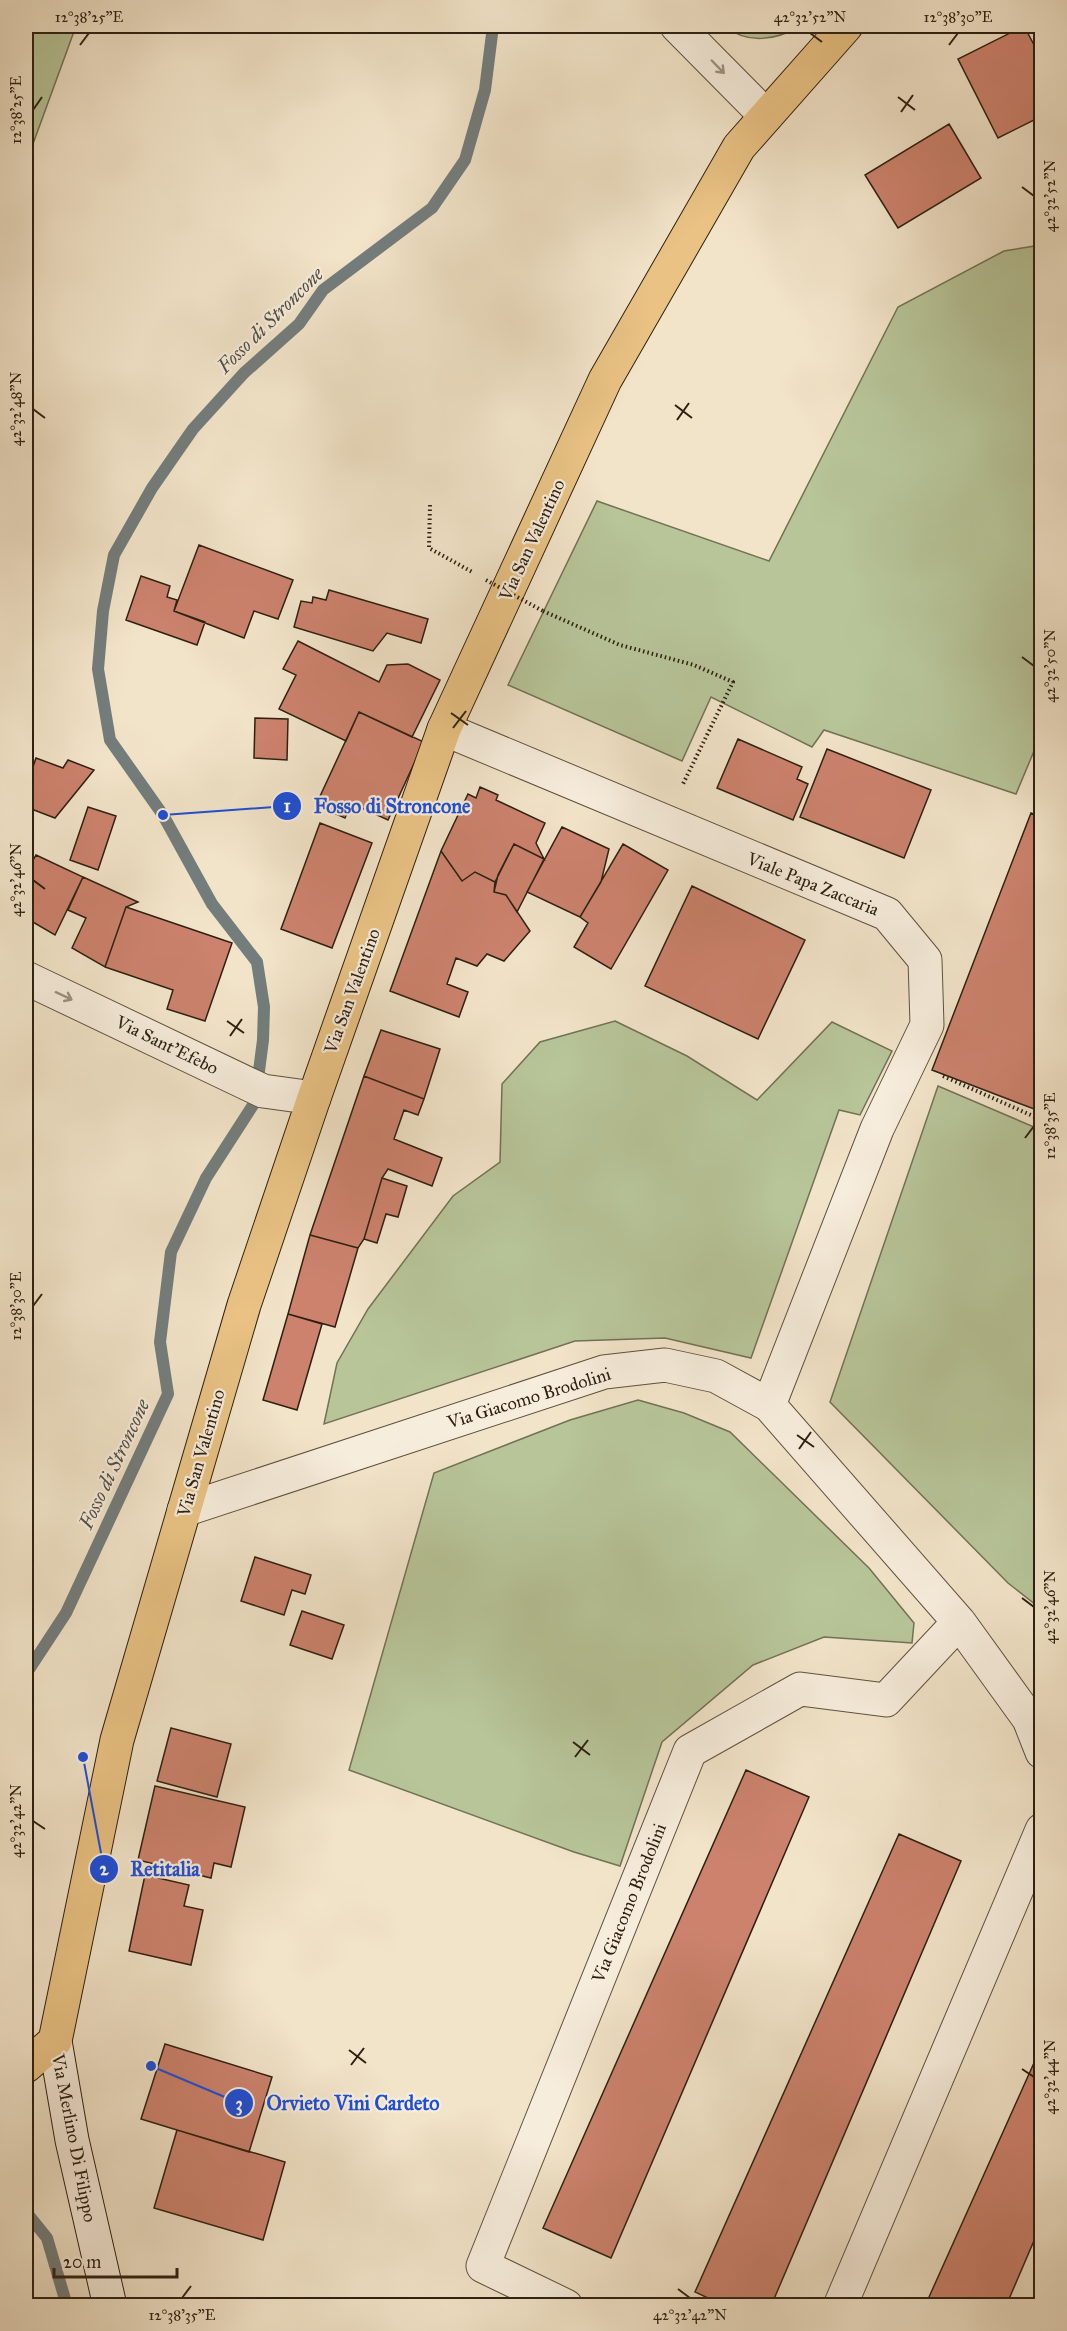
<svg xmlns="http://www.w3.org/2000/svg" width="1067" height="2331" viewBox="0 0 1067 2331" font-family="'IM FELL Great Primer',serif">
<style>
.green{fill:#b7c599;stroke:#727256;stroke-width:1.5}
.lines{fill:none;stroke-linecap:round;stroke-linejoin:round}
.stream{stroke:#737d7c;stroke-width:12}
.building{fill:#cc826d;stroke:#2d2012;stroke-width:1.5}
.street-casing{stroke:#5e5140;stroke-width:35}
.secondary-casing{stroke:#2d2012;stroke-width:35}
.primary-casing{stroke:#2d2012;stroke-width:35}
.path{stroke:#2d2012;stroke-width:4;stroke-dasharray:1.5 3;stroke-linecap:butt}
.street{stroke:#f7eddc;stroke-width:33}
.secondary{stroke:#f7eddc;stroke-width:33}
.primary{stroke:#e9c284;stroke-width:33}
.path-bridge{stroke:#2d2012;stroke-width:4;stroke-dasharray:1.5 3;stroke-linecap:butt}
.oneway{stroke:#9c9181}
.ticks{fill:none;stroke:#2d2012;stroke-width:2}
.labels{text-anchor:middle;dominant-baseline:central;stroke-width:4.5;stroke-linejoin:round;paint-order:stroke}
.street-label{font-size:18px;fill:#2d2012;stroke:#f7eddc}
.water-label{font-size:20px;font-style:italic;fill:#504e47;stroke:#f7eddc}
.leader{fill:none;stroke:#1d4ed8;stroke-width:2}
.callout-dot{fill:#1d4ed8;stroke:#f7eddc;stroke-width:2}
.mark-label{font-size:18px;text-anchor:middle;font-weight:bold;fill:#fff}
.callout-label{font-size:20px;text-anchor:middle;font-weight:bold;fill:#1d4ed8;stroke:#f7eddc;stroke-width:4.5;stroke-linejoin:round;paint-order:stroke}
.neatline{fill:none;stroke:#2d2012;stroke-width:2}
.ticks-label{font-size:15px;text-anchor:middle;fill:#2d2012}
</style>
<rect width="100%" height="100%" fill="#f2e4c9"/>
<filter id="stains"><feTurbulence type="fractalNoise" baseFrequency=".00333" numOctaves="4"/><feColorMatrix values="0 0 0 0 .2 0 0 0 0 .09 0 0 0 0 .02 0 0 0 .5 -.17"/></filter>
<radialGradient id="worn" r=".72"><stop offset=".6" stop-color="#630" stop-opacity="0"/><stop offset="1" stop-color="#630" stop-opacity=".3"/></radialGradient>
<path class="green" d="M26,26H76L26,163Z
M725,26H800C777,40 747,45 725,26Z
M1041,245L1042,732L1016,794L824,730L812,747L711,697L682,761L508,685L597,501L769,561L898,307L1004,251Z
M615,1021L687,1056L757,1100L832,1022L892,1051L860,1115L839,1110L751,1358L665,1338L575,1341L324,1424L337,1363L368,1309L453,1196L500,1162L502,1084L540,1042Z
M938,1086L1041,1130V1609L1008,1583L830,1402Z
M638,1400L684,1413L730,1432L869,1568L914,1623L912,1643L824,1637L753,1665L662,1742L620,1866L574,1852L349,1770L434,1473L570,1420Z"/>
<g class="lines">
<path class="stream" d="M26,1674L66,1613L168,1394L160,1342L171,1252L206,1178L255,1102L263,1040L264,1007L257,962L212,904L163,815L110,740L98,669L103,611L114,555L152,488L193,429L244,373L299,324L323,290L432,208L465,160L485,90L493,26
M26,2212L47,2238L67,2306"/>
</g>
<path class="building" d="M1024,26L1042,60V116L998,138L958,59Z
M949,124L981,178L898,228L865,175Z
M199,545L293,580L278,619L254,611L244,638L174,611Z
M141,576L170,586L167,597L177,600L174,611L205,622L197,645L126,620Z
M329,590L428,619L421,643L387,633L373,651L294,627L301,601L312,603L313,597L326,600Z
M298,641L379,682L387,665L408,664L440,680L412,737L359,712L346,741L279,709L296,675L283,669Z
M359,712L424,742L388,820L351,803L345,818L316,805Z
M255,718L288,719L287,760L254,758Z
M738,739L802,767L797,779L808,784L793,820L717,788Z
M827,749L931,790L904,858L800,817Z
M36,758L63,768L68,760L94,770L55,818L26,807V787Z
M480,787L498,795L496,800L545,823L536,843L544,859L514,844L495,882L475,872L462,881L441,851L468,794L476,798Z
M26,807L30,809L26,824Z
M88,807L116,816L98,870L70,860Z
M1031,813L1042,818V1112L932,1070Z
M320,823L372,843L332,948L281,929Z
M562,827L609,849L601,882L580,917L527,892Z
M514,844L544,859L517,912L506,895L494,892L498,875Z
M623,844L668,870L611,969L574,947L588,923L580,917Z
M441,851L462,881L475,872L495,882L494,892L506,895L530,931L504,961L487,954L477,966L456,958L447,984L468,992L459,1017L390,991Z
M36,855L83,877L55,935L26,918V873Z
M83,877L138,902L126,907L105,967L72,948L86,918L68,910Z
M692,886L805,940L758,1039L645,986Z
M126,907L232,943L205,1021L167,1009L173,990L105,967Z
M381,1030L440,1049L424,1099L364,1076Z
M364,1076L424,1099L418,1115L404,1110L394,1139L442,1158L432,1186L388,1169L382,1178L364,1239L358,1248L310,1235Z
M382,1178L407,1186L398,1217L386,1214L377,1243L364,1239Z
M310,1235L358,1248L335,1327L288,1314Z
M288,1314L322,1324L297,1410L263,1400Z
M255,1557L311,1575L305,1594L292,1590L284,1615L241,1601Z
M302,1611L344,1625L332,1659L290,1645Z
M171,1728L231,1744L217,1797L157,1781Z
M746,1770L809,1797L611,2258L543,2228Z
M155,1786L245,1807L231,1867L214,1863L211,1878L138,1860Z
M899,1834L961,1861L771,2306H725L695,2292Z
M145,1875L189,1885L184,1906L203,1910L191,1965L129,1951Z
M165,2044L272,2077L249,2152L141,2119Z
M1042,2045V2222L1006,2306H925Z
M177,2130L285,2162L263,2240L154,2208Z"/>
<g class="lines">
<defs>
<path id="street" d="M677,26L766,116
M444,729L887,914L925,960L927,1025L877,1129L769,1405
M26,978L263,1091L314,1098
M184,1510L604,1372L665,1365L716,1376L769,1405L959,1622L1029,1719L1042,1752
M566,2306L483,2266L690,1751L800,1689L886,1700L959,1622
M840,2306L1042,1830"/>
<path id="secondary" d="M55,2041L72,2140L110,2306"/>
<path id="primary" d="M26,2066L55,2041L117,1740L244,1305L314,1098L444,729L605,380L739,147L846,26"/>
</defs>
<use href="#street" class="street-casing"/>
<use href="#secondary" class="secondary-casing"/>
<use href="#primary" class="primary-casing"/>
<path class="path" d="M430,505L429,548L474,573
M543,611L620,645L694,665L733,682L682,786
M943,1076L1042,1120"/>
<use href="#street" class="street"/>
<use href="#secondary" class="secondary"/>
<use href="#primary" class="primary"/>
<path class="path-bridge" d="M486,580L543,611"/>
</g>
<defs><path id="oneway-shaft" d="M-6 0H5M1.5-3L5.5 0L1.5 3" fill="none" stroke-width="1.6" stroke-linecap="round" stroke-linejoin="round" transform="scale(1.5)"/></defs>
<g class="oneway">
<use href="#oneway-shaft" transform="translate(718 67) rotate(46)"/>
<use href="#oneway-shaft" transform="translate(64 996) rotate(25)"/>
</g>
<path class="ticks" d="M810,33L822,42M80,45L89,33M949,45L958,33M898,97L915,110M33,110L42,97M901,112L913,95M1022,187L1034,196M675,405L692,418M33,409L45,418M677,420L689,403M1022,657L1034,666M451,713L468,725M453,728L466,711M33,880L45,889M227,1021L244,1033M230,1036L242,1019M1025,1138L1034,1126M33,1306L42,1294M797,1435L814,1447M799,1449L811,1432M1022,1598L1034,1607M573,1742L590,1755M575,1757L588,1740M33,1821L45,1829M349,2050L366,2063M351,2065L364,2048M1022,2069L1034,2077M678,2289L690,2298M182,2298L191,2286"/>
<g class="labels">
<g class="street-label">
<text transform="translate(532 540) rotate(-65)">Via San Valentino</text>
<text transform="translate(813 884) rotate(22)">Viale Papa Zaccaria</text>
<text transform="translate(352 991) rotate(-70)">Via San Valentino</text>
<text transform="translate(167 1045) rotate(26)">Via Sant'Efebo</text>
<text transform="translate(529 1398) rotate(-17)">Via Giacomo Brodolini</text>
<text transform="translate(201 1453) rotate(-74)">Via San Valentino</text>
<text transform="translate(629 1903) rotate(-68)">Via Giacomo Brodolini</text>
<text transform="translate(74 2138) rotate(79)">Via Merlino Di Filippo</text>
</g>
<g class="water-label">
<text transform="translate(270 320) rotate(-45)">Fosso di Stroncone</text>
<text transform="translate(114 1464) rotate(-65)">Fosso di Stroncone</text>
</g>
</g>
<path class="leader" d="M163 815L287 806M83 1757L104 1869M151 2066L239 2103"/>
<g class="callout-dot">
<circle cx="163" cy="815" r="6"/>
<circle cx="83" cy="1757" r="6"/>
<circle cx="151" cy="2066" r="6"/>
<circle cx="287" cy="806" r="15"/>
<circle cx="104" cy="1869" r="15"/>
<circle cx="239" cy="2103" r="15"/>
</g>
<g class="mark-label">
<text x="287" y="812">1</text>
<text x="104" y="1875">2</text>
<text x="239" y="2110">3</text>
</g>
<g class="callout-label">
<text x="392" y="813">Fosso di Stroncone</text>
<text x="165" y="1876">Retitalia</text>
<text x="353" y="2110">Orvieto Vini Cardeto</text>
</g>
<rect width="1067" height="2331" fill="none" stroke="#f2e4c9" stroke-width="66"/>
<path d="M54 2268v9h123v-9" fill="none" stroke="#2d2012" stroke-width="3"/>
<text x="63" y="2268" font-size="18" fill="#2d2012" stroke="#f7eddc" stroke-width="4.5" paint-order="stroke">20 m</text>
<rect x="33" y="33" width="1001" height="2265" class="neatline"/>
<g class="ticks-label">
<text x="89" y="22">12°38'25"E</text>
<text x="810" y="22">42°32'52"N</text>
<text x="958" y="22">12°38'30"E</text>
<text transform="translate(16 110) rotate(-90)" y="5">12°38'25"E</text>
<text transform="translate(1050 196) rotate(-90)" y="5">42°32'52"N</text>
<text transform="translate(16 409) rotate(-90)" y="5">42°32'48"N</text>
<text transform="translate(1050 666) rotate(-90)" y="5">42°32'50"N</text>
<text transform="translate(16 880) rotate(-90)" y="5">42°32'46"N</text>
<text transform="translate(1050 1126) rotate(-90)" y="5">12°38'35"E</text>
<text transform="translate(16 1306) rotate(-90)" y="5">12°38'30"E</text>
<text transform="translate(1050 1607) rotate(-90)" y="5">42°32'46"N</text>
<text transform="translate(16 1821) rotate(-90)" y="5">42°32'42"N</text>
<text transform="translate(1050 2077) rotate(-90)" y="5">42°32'44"N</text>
<text x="182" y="2320">12°38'35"E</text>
<text x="690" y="2320">42°32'42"N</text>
</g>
<rect width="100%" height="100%" filter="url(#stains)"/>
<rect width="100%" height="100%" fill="url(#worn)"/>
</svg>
